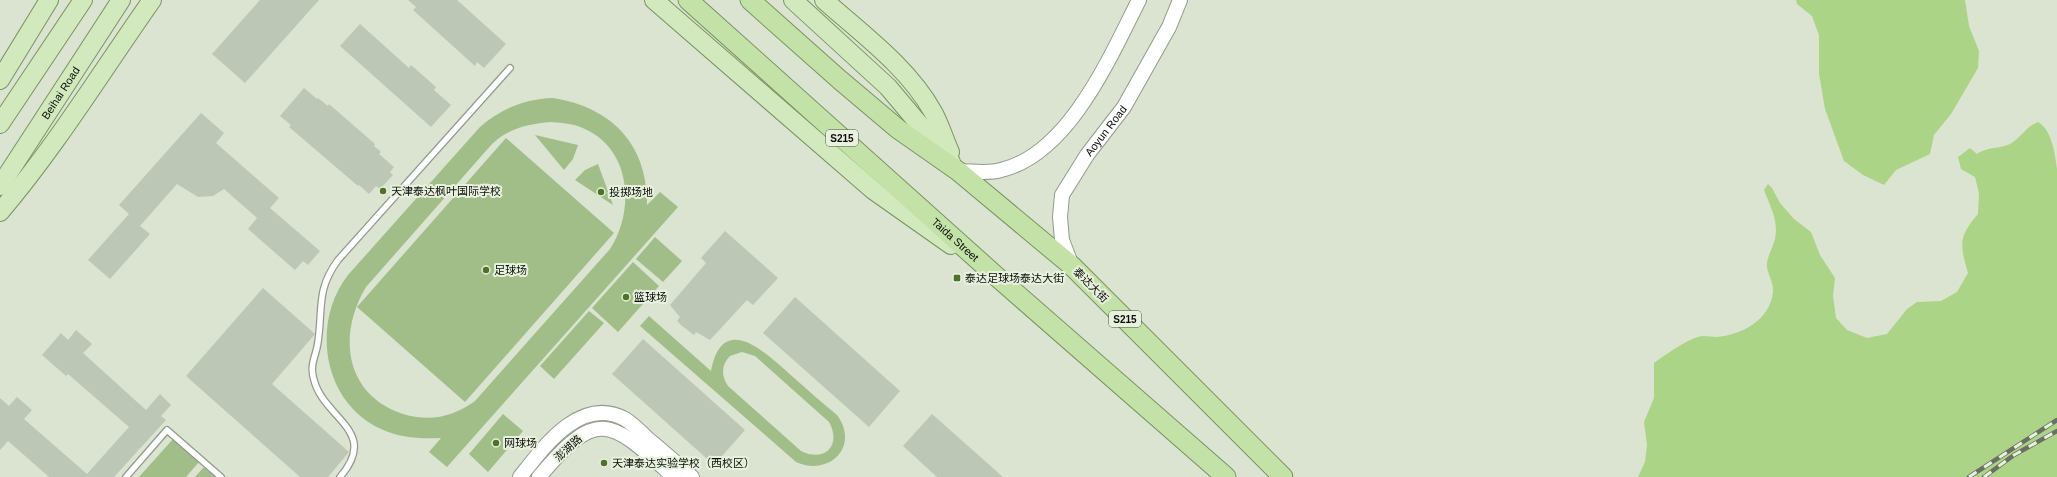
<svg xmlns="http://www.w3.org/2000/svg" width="2057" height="477" viewBox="0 0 2057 477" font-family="Arial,'Noto Sans SC',sans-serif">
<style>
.green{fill:#a1be88;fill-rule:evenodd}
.water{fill:#acd487}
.building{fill:#bdc7b5}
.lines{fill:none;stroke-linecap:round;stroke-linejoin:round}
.service-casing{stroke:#919b8a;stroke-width:8}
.tertiary-casing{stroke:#919b8a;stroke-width:16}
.primary-casing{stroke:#799361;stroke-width:20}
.trunk-casing{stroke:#799361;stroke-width:21}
.service{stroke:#fff;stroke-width:5.5}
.tertiary{stroke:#fff;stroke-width:14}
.primary{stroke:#d2e9bd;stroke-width:18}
.trunk{stroke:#c3e2a7;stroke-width:19}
.rail-casing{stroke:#6a7064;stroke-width:4.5}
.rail{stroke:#e7f1de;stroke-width:3;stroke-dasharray:9;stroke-linecap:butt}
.poi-dot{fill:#4f722a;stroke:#e7f1de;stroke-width:1.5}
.labels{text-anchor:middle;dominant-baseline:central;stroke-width:4;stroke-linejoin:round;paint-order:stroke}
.shield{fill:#e7f1de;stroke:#4d5248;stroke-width:1}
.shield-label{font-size:10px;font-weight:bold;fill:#0b0e08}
.street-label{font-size:11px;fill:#0b0e08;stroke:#e7f1de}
.poi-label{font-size:11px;fill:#0b0e08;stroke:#e7f1de;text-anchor:start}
</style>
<rect width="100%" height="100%" fill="#dae4d1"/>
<path class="green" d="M553,98C611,107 648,144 647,205L660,192L678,207L447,467L429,452L441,438C419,439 401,438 381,429C322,402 311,322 348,275L480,127C501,109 524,99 553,98ZM551,122C564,123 577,124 589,131C632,154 634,212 610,249L475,401C453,417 430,422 403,414C345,395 337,335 366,287L492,144C509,128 528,124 551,122Z
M535,135L578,145L573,159L564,170Z
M506,138L614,233L465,402L357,307Z
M598,164L613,205L575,180L585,170Z
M655,237L682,261L663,282L636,259Z
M633,262L659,286L618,332L592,308Z
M589,311L604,323L554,379L540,366Z
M649,316L711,371C723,309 768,355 793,377C808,390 822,403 837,415C860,446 830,477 796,462L640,326ZM742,352L755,356L829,422C842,445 825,463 801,451L728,386C721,376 721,365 730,356Z
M503,414L523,431L488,472L469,454Z
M173,439L199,462L186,477H139Z
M204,467L215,477H195Z"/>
<path class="water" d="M1796,0H1965L1969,26L1979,51L1978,68L1951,114L1934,135L1930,154L1896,170L1884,185L1863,175L1844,161L1825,109L1819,74V35L1812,16L1797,4Z
M2038,122C2052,130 2055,154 2057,169V477H1638L1645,462L1647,445L1644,422L1654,398V363C1662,357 1688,339 1698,337C1703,335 1710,337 1716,337C1742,335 1770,320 1773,292C1774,281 1766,273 1767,263C1768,255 1773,247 1775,239C1779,221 1770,206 1764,190L1768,184L1772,188L1780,203L1794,219L1811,232L1820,255L1835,278L1833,296L1836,318L1847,330L1867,338L1887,334L1907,309L1917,302L1941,301L1957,292L1968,273C1960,245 1958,237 1978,214L1979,193L1975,177L1961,169L1958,157L1970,148L1977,154C1988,146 2005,149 2013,142C2022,136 2027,126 2038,122Z"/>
<path class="building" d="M260,0H319L245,83L212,54Z
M408,0H457L506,44L484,68L477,62L475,66L413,10L416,7Z
M360,24L409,68L411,65L436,87L434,90L451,105L431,127L340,46Z
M304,88L317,99L318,98L328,106L329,104L375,144L374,146L381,152L379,154L394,167L390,172L393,175L380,189L376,186L369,194L359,185L358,186L289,127L291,125L280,116Z
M201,113L224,133L216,143L279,198L270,208L320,251L308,265L303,261L295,270L248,229L257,218L224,189L213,196L198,197L177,184L140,226L150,234L110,279L88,260L129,214L119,205Z
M725,231L778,278L753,305L747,300L710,340L696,332L694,335L681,325L677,321L680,317L670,305L706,263L701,258Z
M263,288L315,334L272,384L349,452L328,477H300L186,376Z
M795,297L900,391L869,427L763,333Z
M76,330L92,344L83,353L146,410L160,394L171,405L161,416L166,420L114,477H49L8,441L0,450V398L9,406L17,397L32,410L24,419L87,474L129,427L68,374L66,376L42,355L61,333L68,340Z
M643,339L745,430L714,465L612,374Z
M932,414L1003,477H937L903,446Z"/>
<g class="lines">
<defs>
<path id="service" d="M126,477L167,430L221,477
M340,477C380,431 324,419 314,380C309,364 316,357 318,342C323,308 316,290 338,260L510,68"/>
<g id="tertiary">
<path d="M958,171C972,171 988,174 1001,170C1069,154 1110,57 1139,0"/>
<path id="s1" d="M1072,266L1062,240L1060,217L1062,195L1087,155L1124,107L1169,27L1180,0"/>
<path d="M520,477C543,448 580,395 625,419C633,424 641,432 648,439C663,451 677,464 692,477"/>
<path d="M539,477C599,405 611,421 674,477"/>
</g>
<g id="primary">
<path d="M654,0L873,190L951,245"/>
<path d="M793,0L888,87L951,162"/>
<path d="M824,0C862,34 908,67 933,112C940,124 944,139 950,152"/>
<path d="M0,80L49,0"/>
<path d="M0,124L83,0"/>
<path id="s2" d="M0,186L121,0"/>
<path d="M0,212C56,146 102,71 152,0"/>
</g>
<g id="trunk">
<path id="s3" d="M688,0L996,276L1226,477"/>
<path d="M750,0L840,80L898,129L958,171L1072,266L1283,477"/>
</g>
</defs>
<use href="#service" class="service-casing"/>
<use href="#tertiary" class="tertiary-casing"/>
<use href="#primary" class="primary-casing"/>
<use href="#trunk" class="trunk-casing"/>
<use href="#service" class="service"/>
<use href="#tertiary" class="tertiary"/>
<use href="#primary" class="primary"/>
<use href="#trunk" class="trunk"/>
<defs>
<path id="rail" d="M1969,477L2057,420
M1984,477L2014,455L2057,431"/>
</defs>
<use href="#rail" class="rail-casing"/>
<use href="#rail" class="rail"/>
</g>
<g class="poi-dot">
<circle cx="383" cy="191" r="4"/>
<circle cx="601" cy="192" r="4"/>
<circle cx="486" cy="270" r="4"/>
<rect x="953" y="274" width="8" height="8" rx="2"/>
<circle cx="626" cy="297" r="4"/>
<circle cx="496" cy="443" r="4"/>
<circle cx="604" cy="463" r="4"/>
</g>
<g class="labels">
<g class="shield">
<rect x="826" y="130" width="32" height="16" rx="3"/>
<rect x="1109" y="311" width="32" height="16" rx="3"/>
</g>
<g class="shield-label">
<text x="842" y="138">S215</text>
<text x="1125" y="319">S215</text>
</g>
<g class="street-label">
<text stroke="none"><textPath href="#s2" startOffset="111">Beihai Road</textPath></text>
<text stroke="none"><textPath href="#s1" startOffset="151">Aoyun Road</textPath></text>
<text stroke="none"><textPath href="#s3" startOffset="359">Taida Street</textPath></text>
<text transform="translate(1091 285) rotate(45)">泰达大街</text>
<text transform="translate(568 448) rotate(-42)">澎湖路</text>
</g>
<g class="poi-label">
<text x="391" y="191">天津泰达枫叶国际学校</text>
<text x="609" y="192">投掷场地</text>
<text x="494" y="270">足球场</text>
<text x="965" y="278">泰达足球场泰达大街</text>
<text x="634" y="297">篮球场</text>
<text x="504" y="443">网球场</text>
<text x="612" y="463">天津泰达实验学校（西校区）</text>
</g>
</g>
</svg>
